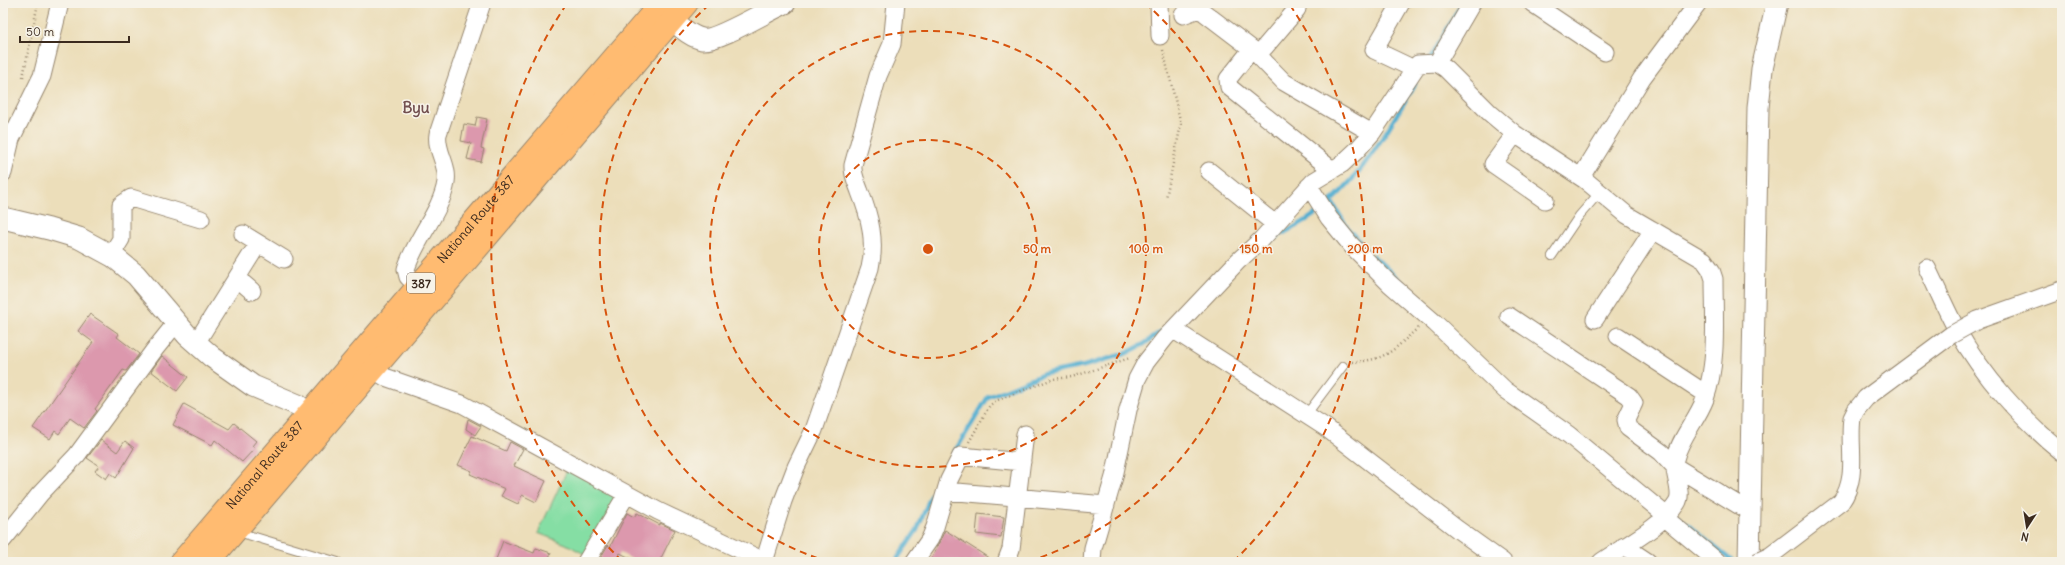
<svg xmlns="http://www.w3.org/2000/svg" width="2065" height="565" viewBox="0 0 2065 565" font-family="Delius,sans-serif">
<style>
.green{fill:#85dea4;stroke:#608461}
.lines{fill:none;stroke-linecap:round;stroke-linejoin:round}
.stream{stroke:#52aed0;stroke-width:4.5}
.building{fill:#dc98ad}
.service-casing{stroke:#94846c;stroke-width:10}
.minor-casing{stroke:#94846c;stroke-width:19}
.tertiary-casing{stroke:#94846c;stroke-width:23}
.trunk-casing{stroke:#94846c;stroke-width:24}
.path{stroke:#94846c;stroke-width:2.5;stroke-dasharray:1 3;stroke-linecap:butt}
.service{stroke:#fff;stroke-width:8}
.minor{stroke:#fff;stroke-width:17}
.tertiary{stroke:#fff;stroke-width:21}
.trunk{stroke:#ffbb71;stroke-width:22}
.minor-bridge-casing{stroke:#94846c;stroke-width:19;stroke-linecap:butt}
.minor-bridge{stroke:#fff;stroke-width:17}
.ring{fill:none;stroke:#d7540e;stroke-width:2;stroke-dasharray:7 5}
.labels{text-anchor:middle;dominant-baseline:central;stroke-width:3;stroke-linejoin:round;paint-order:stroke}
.shield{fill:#f7f3e8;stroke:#73665b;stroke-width:1}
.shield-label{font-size:12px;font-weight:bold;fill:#3b2a1e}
.street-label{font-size:13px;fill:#3b2a1e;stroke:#f7f3e8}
.quarter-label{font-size:15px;font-weight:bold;fill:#735050;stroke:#f7f3e8}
.centre{fill:#d7540e;stroke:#f7f3e8;stroke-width:2}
.ring-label{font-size:12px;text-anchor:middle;font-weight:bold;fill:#d7540e;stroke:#f7f3e8;stroke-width:3;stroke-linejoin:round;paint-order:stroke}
</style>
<rect width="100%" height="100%" fill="#f7f3e8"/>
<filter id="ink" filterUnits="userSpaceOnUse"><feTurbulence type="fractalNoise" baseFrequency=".025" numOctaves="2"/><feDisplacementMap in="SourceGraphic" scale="8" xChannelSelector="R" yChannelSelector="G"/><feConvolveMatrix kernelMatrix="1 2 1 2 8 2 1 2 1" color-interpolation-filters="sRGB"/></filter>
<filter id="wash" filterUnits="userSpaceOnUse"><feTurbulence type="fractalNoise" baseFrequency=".012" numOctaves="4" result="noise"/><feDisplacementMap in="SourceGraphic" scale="16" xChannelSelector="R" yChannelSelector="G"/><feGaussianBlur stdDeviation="0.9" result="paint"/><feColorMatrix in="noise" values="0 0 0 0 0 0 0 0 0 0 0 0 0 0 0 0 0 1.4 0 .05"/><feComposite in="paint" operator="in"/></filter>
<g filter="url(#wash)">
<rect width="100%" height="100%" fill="#ecdeba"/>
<path class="green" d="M568,468L617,497L586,555L566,544L538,533Z"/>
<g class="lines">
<path class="stream" d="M1430,59L1462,3
M1331,201L1349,230L1365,248
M1271,240C1283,233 1296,227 1308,219C1357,187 1386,133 1415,84
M1373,256L1422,301
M954,453L988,397L1044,374L1084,366L1127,353L1144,344L1160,332
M1673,513L1733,562
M895,562L917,530L929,500L945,470"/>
</g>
<g id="blocks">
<path class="building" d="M477,117L487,119L481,148L484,149L481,162L467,159L471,143L461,141L464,124L475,126Z
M90,314L119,334L117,337L139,354L126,371L123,370L95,409L97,411L84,428L70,418L59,434L55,431L50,439L33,428L93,342L78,331Z
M162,356L188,377L177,391L151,371Z
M184,404L229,429L234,423L256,441L252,446L255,448L242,462L215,440L212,445L173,425Z
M468,419L481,426L475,435L466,429Z
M472,436L506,451L510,442L523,449L514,466L546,481L536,502L522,495L518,504L501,496L505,489L470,474L472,471L458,465Z
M101,440L117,452L125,441L134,448L116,478L110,473L106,479L95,471L99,466L87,458Z
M627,513L634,517L637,513L660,525V523L675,530L659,562H638L620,553L615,562H598L608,545L610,547Z
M978,514L1004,517L1001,537L976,534Z
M945,530L995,562H930Z
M503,541L534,553L536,548L551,553L548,560L554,562H495Z"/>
</g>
</g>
<g filter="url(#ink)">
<use href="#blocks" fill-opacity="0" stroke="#94846c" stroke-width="1"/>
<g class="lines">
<defs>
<path id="service" d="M1552,256L1579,216L1600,192
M1306,415L1343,366
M238,532L338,562"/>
<path id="minor" d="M1159,3L1160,36
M1401,3L1374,50L1414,69
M1532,3L1605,52
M1183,15L1196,10L1202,11L1252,49L1284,82L1372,133
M1252,49L1228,79L1229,87L1331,169
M1258,55L1297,9
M1437,63L1446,69L1490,113L1515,134L1585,180L1627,215L1704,260L1711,270L1714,279C1714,317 1718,362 1705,399C1697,420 1680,438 1675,459C1672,474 1684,492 1677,503C1662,527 1624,546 1601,562
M1515,134L1493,164L1545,200
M1209,171L1275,224
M3,173L11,139L42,76L60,3
M1581,177L1642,78L1698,3
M1309,186L1329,218L1351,245L1390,284L1435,323L1505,390L1569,435L1662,512L1665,518L1718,562
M243,234L284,259
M111,255L121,239V205L131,198L201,219
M1927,268C1937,288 1946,310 1957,330C1983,376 2021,419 2062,452
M238,279L252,291
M418,286L408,277L406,269C415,240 442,210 446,182C449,165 435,150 438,134L482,3
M1509,316L1629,396L1634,403L1626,420L1628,428L1661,452L1674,466L1750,512
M1595,319L1653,230
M1174,330L1325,427L1457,529L1503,562
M1618,336L1706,394
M196,343L258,244
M374,370L385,377L462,404L658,511L764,561
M946,491L1106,505
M3,540L40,494L77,455L155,349L176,323
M1624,546L1648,562
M586,562L627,494
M764,562L783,501L796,467L814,430L870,268C876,241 870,217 860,192C857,183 852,174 853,165L878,76L892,44L896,3
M914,562L930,539L935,527L949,480L961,456L1022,462
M1006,562L1011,549L1025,434
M1092,562L1093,548L1114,477L1128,410L1137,379L1146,362L1165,338L1238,261L1261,240L1314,181L1342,164L1357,150L1372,133L1418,64L1437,63L1472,3"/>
<path id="tertiary" d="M661,7C672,18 685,35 702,39C716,42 768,10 785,3
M3,218L49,229L79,238L114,257L136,275L187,335L212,357L253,386L298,405L322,425
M1749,562L1758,108L1762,69L1777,3"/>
<g id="trunk">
<path id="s1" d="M181,562L661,3"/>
<path d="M209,562L687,3"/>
</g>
</defs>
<use href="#service" class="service-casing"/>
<use href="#minor" class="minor-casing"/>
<use href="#tertiary" class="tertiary-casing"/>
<use href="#trunk" class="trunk-casing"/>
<path class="path" d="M1163,50L1181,124L1166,198
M23,77L38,3
M1352,362C1388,360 1393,350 1418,328
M969,442L990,405L998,400L1053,379L1072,377L1130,358"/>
<use href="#service" class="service"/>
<use href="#minor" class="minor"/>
<use href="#tertiary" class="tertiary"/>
<use href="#trunk" class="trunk"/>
<defs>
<path id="minor-bridge" d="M1757,562L1770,556L1841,502C1859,477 1848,446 1852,418L1856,410L1866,398L1951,335L1978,320L2062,290"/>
</defs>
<use href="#minor-bridge" class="minor-bridge-casing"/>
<use href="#minor-bridge" class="minor-bridge"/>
</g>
</g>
<g class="ring">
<circle cx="928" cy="249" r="109"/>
<circle cx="928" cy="249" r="218"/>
<path d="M829 562A328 328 0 0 1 711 3M1145 3A328 328 0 0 1 1027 562"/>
<path d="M622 561A437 437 0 0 1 566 5M1290 5A437 437 0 0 1 1234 561"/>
</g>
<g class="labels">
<rect class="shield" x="407" y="273" width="28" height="20" rx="3"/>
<g class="shield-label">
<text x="421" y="283">387</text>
</g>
<g class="street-label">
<text stroke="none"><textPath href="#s1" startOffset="452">National Route 387</textPath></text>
<text stroke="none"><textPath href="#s1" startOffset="128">National Route 387</textPath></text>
</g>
<g class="quarter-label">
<text x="416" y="107">Byu</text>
</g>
</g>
<circle cx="928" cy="249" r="6" class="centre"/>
<g class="ring-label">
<text x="1037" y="253">50 m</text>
<text x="1146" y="253">100 m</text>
<text x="1256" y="253">150 m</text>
<text x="1365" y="253">200 m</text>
</g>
<rect width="2065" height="565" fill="none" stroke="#f7f3e8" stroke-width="16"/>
<g transform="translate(2027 527) rotate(192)" stroke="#f7f3e8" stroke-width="3" paint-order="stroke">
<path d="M0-3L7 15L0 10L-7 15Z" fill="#3b2a1e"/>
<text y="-6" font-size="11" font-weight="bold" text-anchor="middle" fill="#3b2a1e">N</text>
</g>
<path d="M20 36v6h109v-6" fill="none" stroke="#3b2a1e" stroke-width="2"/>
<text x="26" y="36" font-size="12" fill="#3b2a1e" stroke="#f7f3e8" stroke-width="3" paint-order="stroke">50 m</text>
</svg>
